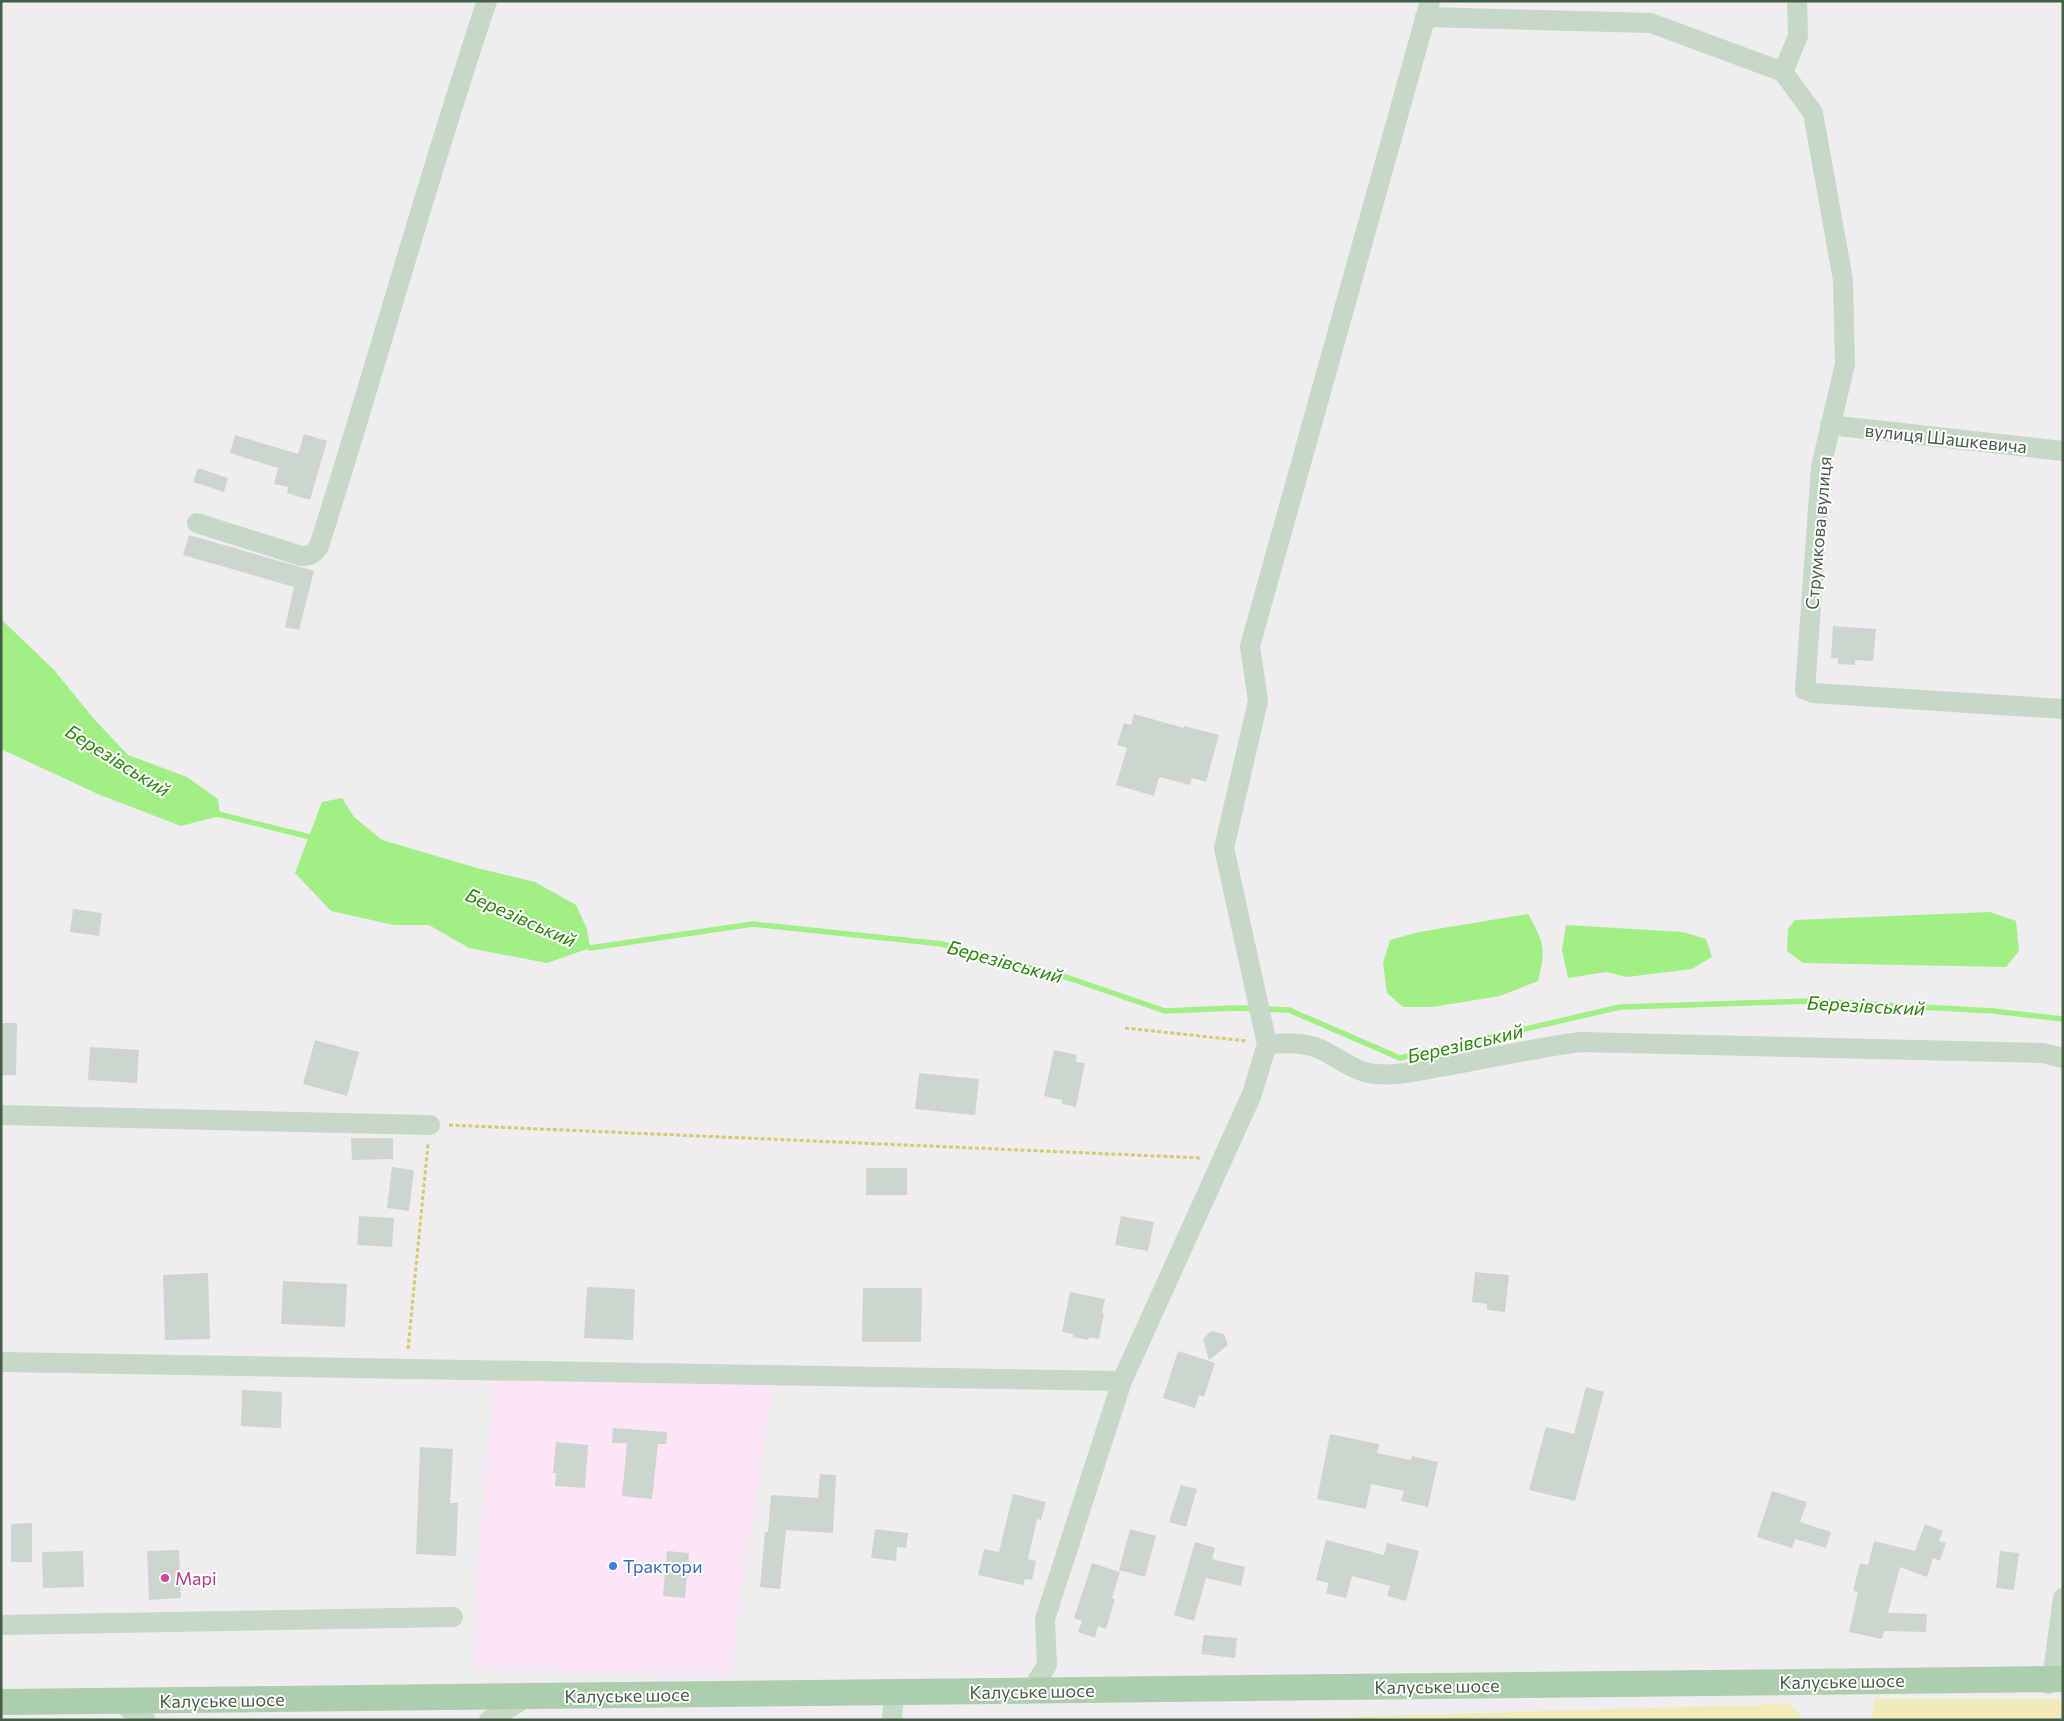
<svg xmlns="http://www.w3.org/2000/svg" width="2064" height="1721" viewBox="0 0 2064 1721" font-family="Commissioner,sans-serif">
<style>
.commercial{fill:#fce5f7}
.green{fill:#f0ebb9}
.water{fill:#a1ef85}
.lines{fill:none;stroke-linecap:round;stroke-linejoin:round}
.stream{stroke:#a1ef85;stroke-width:5.5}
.building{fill:#ccd6ce}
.path{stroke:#cccf70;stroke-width:3;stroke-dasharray:4 2.5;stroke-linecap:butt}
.minor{stroke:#c6d8c6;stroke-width:20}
.major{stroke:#accead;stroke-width:26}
.shop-dot{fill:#3f7fe0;stroke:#fff;stroke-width:2}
.hotel-dot{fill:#d1479c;stroke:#fff;stroke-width:2}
.labels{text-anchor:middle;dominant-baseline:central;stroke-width:4;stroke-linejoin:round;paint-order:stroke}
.street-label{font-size:18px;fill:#455c45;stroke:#fff}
.shop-label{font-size:18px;fill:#366cbe;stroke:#fff;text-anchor:start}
.hotel-label{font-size:18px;fill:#b23c85;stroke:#fff;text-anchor:start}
.water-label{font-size:19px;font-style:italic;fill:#2a860a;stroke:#fff}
</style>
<rect width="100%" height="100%" fill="#efedf0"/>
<path class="commercial" d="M495,1376L774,1382L737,1614L732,1674L474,1669L475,1600Z"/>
<path class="green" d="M1874,1699H2063V1720H1872Z
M1790,1704L1804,1720H1312L1314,1718Z"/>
<path class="water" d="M1,619L54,670L94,719L128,755L187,777L218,799L220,816L181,826L100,795L1,749Z
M342,798L354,817L382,840L477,868L535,882L576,905L587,929L590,948L547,963L469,948L429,925H394L331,911L295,873L322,802Z
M1990,912L2016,921L2019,951L2006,967L1803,963L1787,951L1788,929L1795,920Z
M1528,914C1544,942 1546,949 1538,981L1500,996L1432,1007H1403L1387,993L1383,963L1390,940L1419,932Z
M1566,925L1683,932L1706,939L1712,957L1692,969L1627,977L1606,972L1568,978L1562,950Z"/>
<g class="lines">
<path class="stream" d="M214,813L314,838
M583,944L590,948L753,924L942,944L1069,978L1165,1011L1235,1008L1289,1010L1400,1058L1620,1007L1814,1001L1993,1011L2063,1019"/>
</g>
<path class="building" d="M304,434L327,441L310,500L287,493L288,487L274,484L278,468L230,453L235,435L298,454Z
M198,468L228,478L224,492L193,482Z
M189,535L314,571L299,630L285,627L294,587L183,555Z
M1833,626L1876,629L1873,661L1855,660V665L1838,664V658H1831Z
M1134,714L1184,728V726L1219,735L1206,782L1192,778L1190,785L1159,777L1154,796L1116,785L1127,748L1117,745L1124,723L1131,725Z
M73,909L102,913L99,936L70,932Z
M1,1023H17L16,1075H1Z
M315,1040L359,1052L347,1096L303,1084Z
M90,1047L139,1050L137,1083L88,1080Z
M1054,1050L1077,1055L1076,1062L1085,1063L1076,1107L1062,1104V1100L1044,1096Z
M919,1073L979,1079L975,1115L915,1109Z
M351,1138H393V1159L352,1160Z
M392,1167L414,1170L409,1211L387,1208Z
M866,1168H907V1195H866Z
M359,1216L394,1218L392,1247L357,1245Z
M1121,1216L1154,1222L1148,1251L1115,1245Z
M1475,1272L1509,1275L1505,1312L1487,1310V1304L1472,1302Z
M208,1273L210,1339L165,1340L163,1275Z
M283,1281L347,1284L345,1327L281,1324Z
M587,1287L635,1289L633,1340L584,1338Z
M863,1288H922L921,1342H862Z
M1070,1292L1105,1299L1102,1313H1104L1099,1339L1089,1337L1088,1340L1073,1337V1334L1062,1332Z
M1211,1331L1224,1334L1228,1345L1209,1360L1203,1339Z
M1178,1351L1215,1363L1204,1397L1199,1395L1195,1408L1163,1398Z
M1586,1387L1604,1392L1575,1501L1529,1490L1546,1427L1574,1434Z
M242,1390L282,1392L281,1428L241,1426Z
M613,1428L667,1432L666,1444H658L652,1499L622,1496L627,1443H612Z
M1330,1434L1379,1444L1377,1453L1411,1460L1412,1456L1438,1462L1428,1507L1401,1501L1404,1491L1371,1484L1366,1509L1317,1499Z
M556,1442L588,1445L585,1488L555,1486L556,1473H553Z
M420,1447L453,1449L450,1503H458L456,1556L416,1554Z
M820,1474L836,1475L833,1533L786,1530L780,1589L760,1587L765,1532H768L771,1495L818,1498Z
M1181,1485L1197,1489L1186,1527L1169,1522Z
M1772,1491L1807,1502L1800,1522L1831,1532L1826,1548L1795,1539L1792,1548L1757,1537Z
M1013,1494L1046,1502L1041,1520L1037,1519L1028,1559L1036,1561L1032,1580L1025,1579L1023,1585L978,1575L984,1549L999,1552Z
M32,1523V1562H11V1524Z
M1925,1524L1943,1531L1939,1541L1946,1543L1940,1561L1933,1558L1927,1577L1900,1567L1888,1613L1927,1614L1926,1632L1884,1631L1882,1639L1849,1632L1858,1592L1853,1591L1860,1563L1868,1565L1874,1541L1915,1551Z
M875,1529L908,1533L906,1548L897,1547L896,1561L871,1558Z
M1130,1529L1156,1536L1145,1577L1119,1570Z
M1326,1540L1384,1555L1387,1543L1419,1551L1406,1601L1387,1596L1390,1586L1352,1576L1346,1598L1326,1593L1329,1583L1316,1580Z
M1195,1542L1215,1548L1212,1559L1245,1567L1241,1586L1206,1578L1194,1621L1174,1615Z
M179,1550L181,1598L149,1600L147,1551Z
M83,1551L84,1587L43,1588L42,1552Z
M667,1551L689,1553L685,1598L663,1596Z
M2000,1551L2019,1553L2014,1590L1996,1588Z
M1092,1563L1120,1572L1112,1598L1115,1599L1106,1629L1098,1626L1095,1638L1078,1632L1082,1621L1074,1618Z
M1204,1635L1237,1638L1235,1658L1201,1654Z"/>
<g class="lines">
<path class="path" d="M1125,1028L1247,1041
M449,1125L1202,1158
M408,1349L428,1144"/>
<path class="minor" d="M1425,17L1651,23L1783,72L1798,36L1797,1
M1783,72L1813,113L1843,280L1845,364L1821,467L1805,690L1813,693L2063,709
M1830,425L2063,451
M197,523L301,556C310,556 314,554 319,546C377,365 426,181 487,1
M1267,1044C1285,1043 1303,1042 1320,1049C1337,1057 1355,1072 1375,1074C1399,1076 1422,1070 1446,1066C1491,1058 1535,1048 1580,1042L2043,1053L2063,1058
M1,1115L430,1125
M1,1362L1122,1381
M1,1625L453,1617
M2049,1684L2052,1679L2063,1598
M1031,1691L1047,1665L1045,1619L1122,1381L1252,1094L1267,1044L1224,848L1258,701L1250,646L1430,1
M117,1701L146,1720
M489,1720L529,1696
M892,1720L894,1692"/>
<path class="major" d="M1,1702L2063,1679"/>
</g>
<circle class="shop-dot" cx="613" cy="1566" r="5"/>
<circle class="hotel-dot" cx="165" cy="1578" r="5"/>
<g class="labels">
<g class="street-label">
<text transform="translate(1946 438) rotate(6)">вулиця Шашкевича</text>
<text transform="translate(1818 533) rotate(-85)">Струмкова вулиця</text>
<text transform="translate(1842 1681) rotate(-1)">Калуське шосе</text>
<text transform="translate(1437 1686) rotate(-1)">Калуське шосе</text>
<text transform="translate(1032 1691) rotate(-1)">Калуське шосе</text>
<text transform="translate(627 1695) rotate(-1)">Калуське шосе</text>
<text transform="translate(222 1700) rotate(-1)">Калуське шосе</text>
</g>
<g class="shop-label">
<text x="623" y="1566">Трактори</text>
</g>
<g class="hotel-label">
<text x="175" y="1578">Марі</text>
</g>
<g class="water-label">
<text transform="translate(118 760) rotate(32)">Березівський</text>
<text transform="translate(521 917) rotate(24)">Березівський</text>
<text transform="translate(1005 961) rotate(15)">Березівський</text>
<text transform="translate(1866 1005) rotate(3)">Березівський</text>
<text transform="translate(1465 1043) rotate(-13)">Березівський</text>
</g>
</g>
<rect width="2064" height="1721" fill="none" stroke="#455c45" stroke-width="5"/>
</svg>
